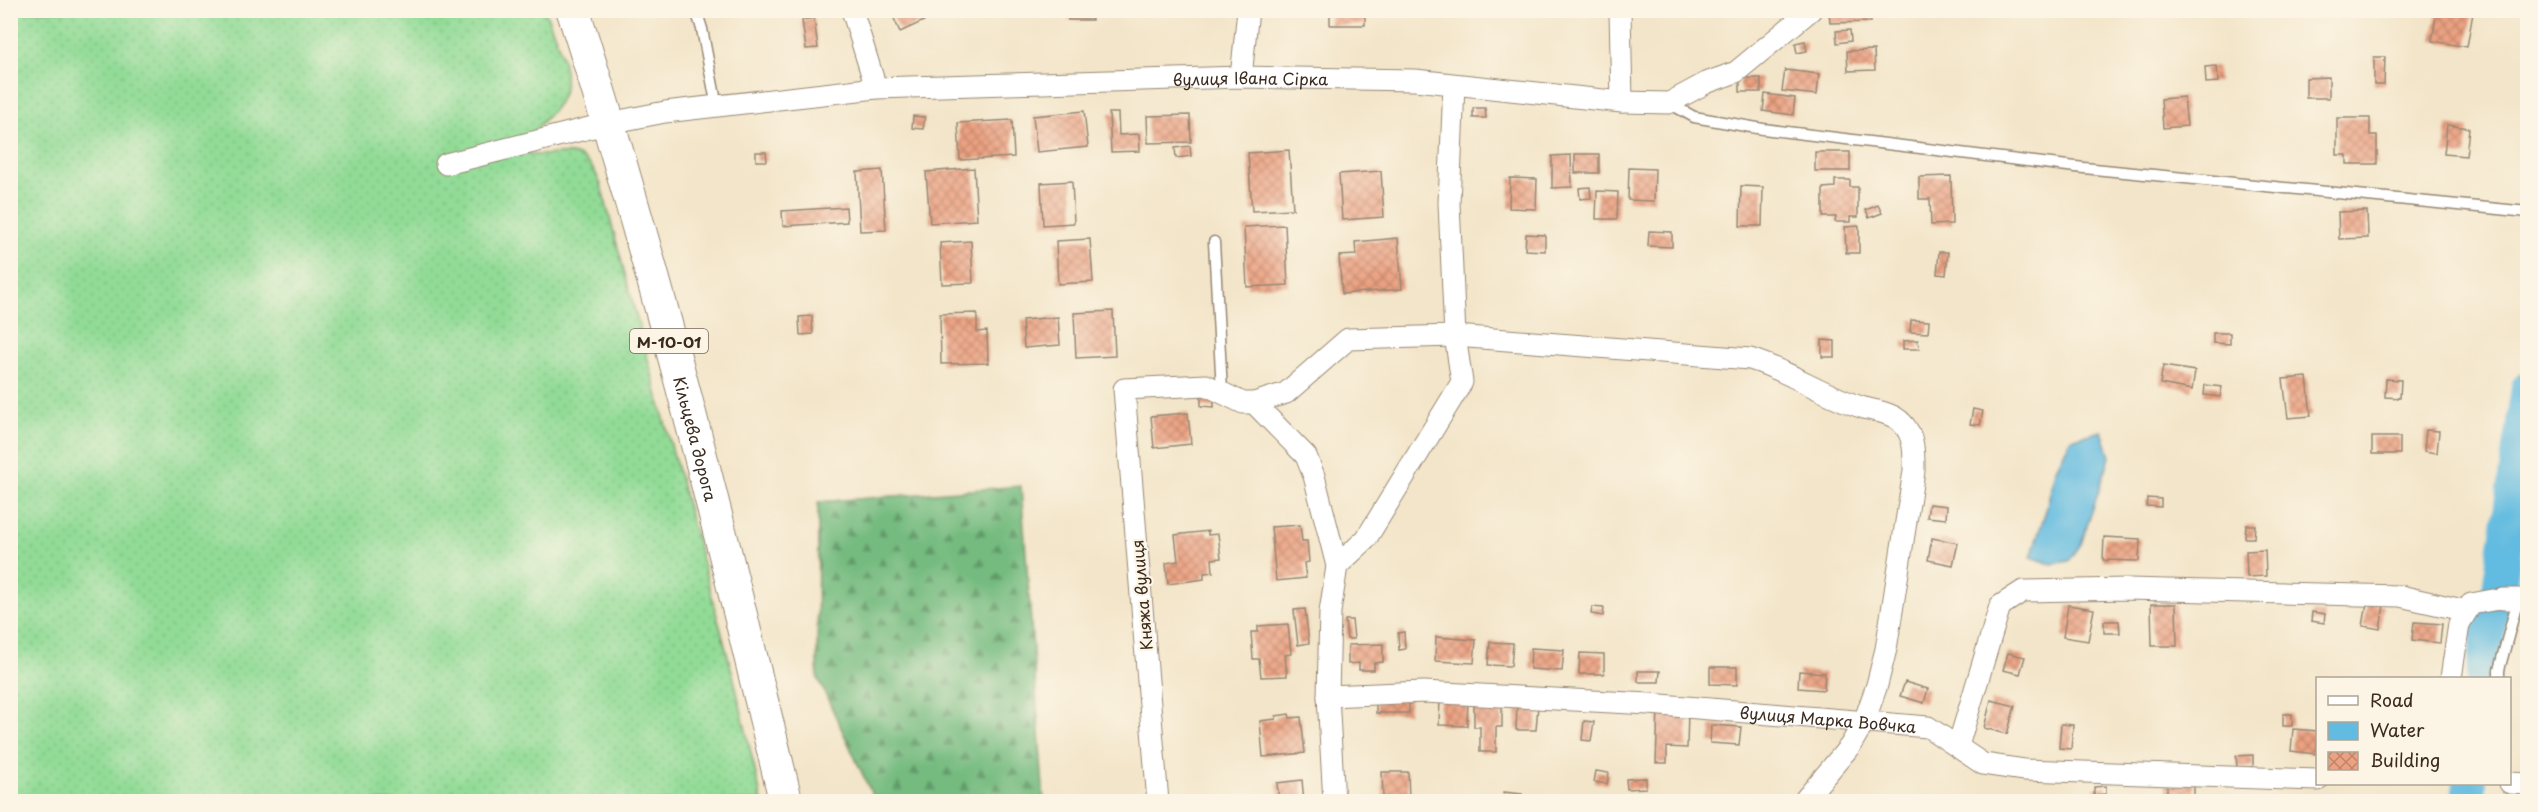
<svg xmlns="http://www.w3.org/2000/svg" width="2538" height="812" viewBox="0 0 2538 812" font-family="'Playpen Sans',sans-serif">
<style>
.grass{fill:url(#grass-dots);stroke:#66825a;stroke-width:1.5}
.forest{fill:url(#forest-firs);stroke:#58724e;stroke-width:1.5}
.water{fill:#62bbe0;stroke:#4e727f;stroke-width:1.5}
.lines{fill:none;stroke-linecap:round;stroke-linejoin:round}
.river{stroke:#62bbe0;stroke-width:34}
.building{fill:url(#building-cross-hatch)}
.service-casing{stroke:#978874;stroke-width:13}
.minor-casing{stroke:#978874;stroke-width:23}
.trunk-casing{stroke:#978874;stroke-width:35}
.service{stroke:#fff;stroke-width:10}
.minor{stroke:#fff;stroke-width:21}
.trunk{stroke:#fff;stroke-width:33}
.labels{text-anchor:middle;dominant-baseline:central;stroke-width:4.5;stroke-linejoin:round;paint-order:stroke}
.shield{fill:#fcf5e5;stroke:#75675a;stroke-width:1.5}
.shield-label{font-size:15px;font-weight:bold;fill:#3b2a1e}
.street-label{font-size:16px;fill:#3b2a1e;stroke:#fcf5e5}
</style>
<defs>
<pattern id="grass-dots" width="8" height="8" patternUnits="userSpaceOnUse" patternTransform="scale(1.5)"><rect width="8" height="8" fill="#91db96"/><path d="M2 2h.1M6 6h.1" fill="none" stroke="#7ebc81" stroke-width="1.8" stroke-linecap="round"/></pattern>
<pattern id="forest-firs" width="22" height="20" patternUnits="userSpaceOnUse" patternTransform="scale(1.5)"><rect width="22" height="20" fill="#74bb7f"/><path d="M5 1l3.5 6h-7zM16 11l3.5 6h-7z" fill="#609867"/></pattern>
<pattern id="building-cross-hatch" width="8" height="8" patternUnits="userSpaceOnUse" patternTransform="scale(1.5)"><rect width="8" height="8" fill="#eca282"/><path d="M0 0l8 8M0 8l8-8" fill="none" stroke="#c0846a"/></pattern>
</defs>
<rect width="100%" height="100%" fill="#fcf5e5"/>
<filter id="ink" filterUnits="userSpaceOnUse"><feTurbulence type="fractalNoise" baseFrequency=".0167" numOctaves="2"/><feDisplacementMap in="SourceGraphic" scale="12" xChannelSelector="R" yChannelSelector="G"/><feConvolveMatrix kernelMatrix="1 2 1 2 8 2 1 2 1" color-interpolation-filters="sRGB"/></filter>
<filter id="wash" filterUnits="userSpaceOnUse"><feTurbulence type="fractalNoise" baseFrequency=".008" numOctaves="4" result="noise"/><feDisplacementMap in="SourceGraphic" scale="24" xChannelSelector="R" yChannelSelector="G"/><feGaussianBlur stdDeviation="1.35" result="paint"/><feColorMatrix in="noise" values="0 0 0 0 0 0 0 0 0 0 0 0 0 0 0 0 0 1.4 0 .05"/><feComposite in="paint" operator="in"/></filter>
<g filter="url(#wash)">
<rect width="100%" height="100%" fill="#f3e5c9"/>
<path class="grass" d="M10,11H545C556,40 579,81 554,109C542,123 530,132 522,150C549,167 581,131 601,185L734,679L762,801H11Z"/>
<path class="forest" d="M1021,486L1044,801H875L817,676L818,502Z"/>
<path class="water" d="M2102,431L2110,457L2081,544L2069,561L2051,564L2031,557L2046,510L2055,471L2071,439Z"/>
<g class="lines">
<path class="river" d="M2483,678L2490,619L2498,596L2528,388
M2468,802L2470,784"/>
</g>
<g id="blocks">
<path class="building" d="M899,10H919L924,21L900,32L892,14Z
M1060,10H1096V12L1091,13L1092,20H1068L1067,13H1060Z
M1330,10H1365V25H1330Z
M1829,10H1871V22L1830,23Z
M2437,10L2473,13L2467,47L2432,41Z
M814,18L818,48L806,49L802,20Z
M1850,30L1851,41L1837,43L1836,31Z
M1805,41L1807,51L1797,53L1795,43Z
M1874,50L1875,70L1848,71L1847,51Z
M2374,57H2385L2384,85H2374Z
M2217,66L2218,82L2206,83L2205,67Z
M1785,70L1819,74L1817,95L1782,91Z
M2329,77V98H2306V78Z
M1740,78H1761V92H1740Z
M1765,94L1795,98L1793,115L1763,111Z
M2184,97L2187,126L2163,128L2161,99Z
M1473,108H1485L1486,118H1473Z
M1084,111L1088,147L1037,152L1033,116Z
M1109,113H1118L1119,135L1139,134L1140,151L1111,152Z
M1190,115L1191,142L1148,143L1147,116Z
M913,116L925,117L923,129L912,128Z
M2337,118H2370V135H2377V164H2347V155H2337Z
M1012,120L1014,157L960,160L958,123Z
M2447,125L2469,128L2466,156L2444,154Z
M1190,146L1191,156L1176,158L1175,148Z
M1289,150L1293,209L1252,211L1248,153Z
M756,152H766L767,161H756Z
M1815,152H1850V171H1815Z
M1575,154H1599V173H1575Z
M1571,155L1572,187L1552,188V156Z
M974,168L977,220L930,223L926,172Z
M1629,168L1655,169L1654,201L1628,200Z
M882,170L886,230L860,231L857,172Z
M1381,171L1384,217L1342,220L1339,174Z
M1951,176L1952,224L1931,225L1930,199H1919V177Z
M1510,178L1537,179L1536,209L1509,208Z
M1835,180H1850V187H1858V217H1850V222H1835L1836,217H1823V188L1835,187Z
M1072,181L1074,223L1043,225L1041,183Z
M1741,186L1763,187L1762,226H1740Z
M1590,187L1591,198L1580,199L1579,188Z
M1597,191L1618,192L1617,219H1596Z
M1878,205L1882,213L1869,218L1866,210Z
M846,207L847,222L783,226L782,211Z
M2367,211L2368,238L2339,239L2338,212Z
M1285,225L1288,285L1247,287L1244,227Z
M1859,226V253H1846L1845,227Z
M1649,231L1672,232V247L1648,246Z
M1526,234L1545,235V251L1525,250Z
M1398,238L1402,289L1342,294L1339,256L1356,255L1355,242Z
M1090,239L1093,282L1058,284L1056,241Z
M971,241L973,283L942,284L940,243Z
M1939,252H1948L1946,275L1937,274Z
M1113,311L1115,356L1076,358L1074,313Z
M977,313V332L987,331L988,363L941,364L940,314Z
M812,316L813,334L800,335L799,317Z
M1058,317L1060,345L1024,348L1022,320Z
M1911,320L1929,321L1928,333L1910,332Z
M2213,333H2230V344L2213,343Z
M1822,340L1835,341V357H1822Z
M1918,340L1919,349H1903V341Z
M2163,366L2195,371L2192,390L2160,384Z
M2307,377L2311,416L2288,418L2283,379Z
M2386,379L2401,380L2400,398L2385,397Z
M2205,385L2222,387L2220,397L2204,395Z
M1201,397H1214V407L1201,406Z
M1973,409L1983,411L1980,425L1970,424Z
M1188,413L1191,444L1154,448L1151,416Z
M2426,430L2439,431L2437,453L2424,451Z
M2372,437H2400V454H2372Z
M2147,498L2161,499V507L2146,506Z
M1929,504L1947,506L1946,519L1927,517Z
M1300,525L1302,541H1307L1309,562L1304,563L1306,578L1276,581L1271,527Z
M2246,525H2255L2254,538H2245Z
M1208,531V535L1218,534L1221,558L1212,559L1213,572L1204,573V579L1168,584L1166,563L1178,561L1175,535Z
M2104,537L2140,539L2139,561L2103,560Z
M1932,538L1958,543L1953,565L1928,560Z
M2265,550L2266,576L2247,577L2246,551Z
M2367,603L2384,605L2380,629L2363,626Z
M2151,604H2176L2177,646H2152Z
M2068,605L2094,609L2088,641L2063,637Z
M1592,607L1604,608L1603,616L1591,614Z
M1305,609L1309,643L1298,645L1294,610Z
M2312,612L2325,614L2324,623L2311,621Z
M1345,620H1352L1354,639H1347Z
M2104,621H2119L2120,633H2104Z
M2414,622L2442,624L2440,643L2412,640Z
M1288,624L1291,654L1285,655L1287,676L1261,677L1259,659H1253L1251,632H1258V626Z
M1404,632L1405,649L1399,650L1398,633Z
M1436,637L1476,640L1474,663L1435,661Z
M1490,642L1513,643L1511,666L1488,665Z
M1383,644V662L1374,663V670H1359V663L1348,664V645Z
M1531,648L1564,650L1562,671L1530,669Z
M1580,653L1604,654V674H1579Z
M2008,653L2025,657L2020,674L2003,670Z
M1710,667H1737V685L1710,684Z
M1638,671H1660L1659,682H1638Z
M1799,671L1825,673L1824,690L1798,688Z
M1905,682L1928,689L1924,703L1900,696Z
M1376,695H1409V713H1376Z
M1440,699L1468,700L1467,726L1439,725Z
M1991,700L2015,706L2007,734L1984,728Z
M1502,702V727H1496V752H1480V727H1474V703Z
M1517,705H1538L1536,730H1516Z
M1658,709L1688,710L1687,748L1667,747V763H1656Z
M1289,714L1290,718L1301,717L1305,753L1263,757L1260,721L1276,719V716Z
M2283,714H2292V726H2283Z
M1584,721L1594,722L1591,741L1582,740Z
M2061,724L2073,725L2071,749L2059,748Z
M1711,725L1741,727L1739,745L1710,743Z
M2293,729L2318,731L2316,754L2291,751Z
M2253,755V767H2237L2236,756Z
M1596,771L1609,773L1607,784L1594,782Z
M1382,772H1408L1409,800H1383Z
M1646,778V788L1627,789L1626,779Z
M1302,780L1304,802H1279L1277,783Z
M2194,783V798L2167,799V784Z
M2106,786V794L2094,795V787Z
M1504,792L1522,794L1521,802H1503Z"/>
</g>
</g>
<g filter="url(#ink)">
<use href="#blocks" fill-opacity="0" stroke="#978874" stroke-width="1.5"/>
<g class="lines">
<defs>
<path id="service" d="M696,10L702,29L717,107
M1669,103L1694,117L1763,129L2084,168L2528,212
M1214,242L1222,391
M2499,678V670L2518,599"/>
<g id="minor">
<path d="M852,10L876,88"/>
<path d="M1620,10L1622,102"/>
<path d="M1241,77L1248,10"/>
<path id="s1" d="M446,164L609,123L665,112L876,88L1241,77L1415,80L1622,102L1669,103L1706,83L1736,72L1811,10"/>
<path d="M1254,403L1306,456L1314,476L1337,566"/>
<path d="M2503,599H2528"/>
<path d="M2451,678L2459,624L2471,604L2493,600"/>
<path id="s2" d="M1328,696L1424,692L1649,704L1928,727L1983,764L2024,770L2318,780"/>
<path d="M1958,746L2000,606L2023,591L2128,589L2400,596L2467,611"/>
<path d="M2510,783L2528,784"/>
<path d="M1158,802L1124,389L1206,385L1243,403H1254L1286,393L1348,339L1455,336L1750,359C1790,371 1824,396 1864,408C1876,411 1893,413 1902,423C1915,436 1914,454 1914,471L1886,649L1877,685L1864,722L1850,746L1803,802"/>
<path d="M1334,802L1328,696L1330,612L1337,566L1366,539L1462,382L1455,336L1449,203L1454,85"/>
</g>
<g id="trunk">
<path id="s3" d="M573,10C657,271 722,536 786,802"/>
</g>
</defs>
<use href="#service" class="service-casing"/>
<use href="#minor" class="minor-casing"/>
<use href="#trunk" class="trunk-casing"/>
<use href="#service" class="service"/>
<use href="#minor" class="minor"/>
<use href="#trunk" class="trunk"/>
</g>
</g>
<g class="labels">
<rect class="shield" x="630" y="329" width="78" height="24" rx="4.5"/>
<g class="shield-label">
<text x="669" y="341">М-10-01</text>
</g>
<g class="street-label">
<text stroke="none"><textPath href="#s1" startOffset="812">вулиця Івана Сірка</textPath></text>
<text stroke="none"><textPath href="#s3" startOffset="446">Кільцева дорога</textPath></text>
<text transform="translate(1141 595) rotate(-95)">Княжа вулиця</text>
<text stroke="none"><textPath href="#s2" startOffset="501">вулиця Марка Вовчка</textPath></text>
</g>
</g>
<rect width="2538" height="812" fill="none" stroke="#fcf5e5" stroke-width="36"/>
<rect x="2316" y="677" width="195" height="108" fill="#fcf5e5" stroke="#afa495" stroke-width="1.5"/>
<rect x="2328" y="696" width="30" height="9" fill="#ffffff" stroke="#afa495" stroke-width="1.5"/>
<text x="2370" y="707" font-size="18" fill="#3b2a1e">Road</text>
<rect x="2328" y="722" width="30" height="18" fill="#62bbe0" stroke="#afa495" stroke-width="1.5"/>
<text x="2370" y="737" font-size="18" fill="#3b2a1e">Water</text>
<rect x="2328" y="752" width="30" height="18" fill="url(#building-cross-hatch)" stroke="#afa495" stroke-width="1.5"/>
<text x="2370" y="767" font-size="18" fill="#3b2a1e">Building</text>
</svg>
